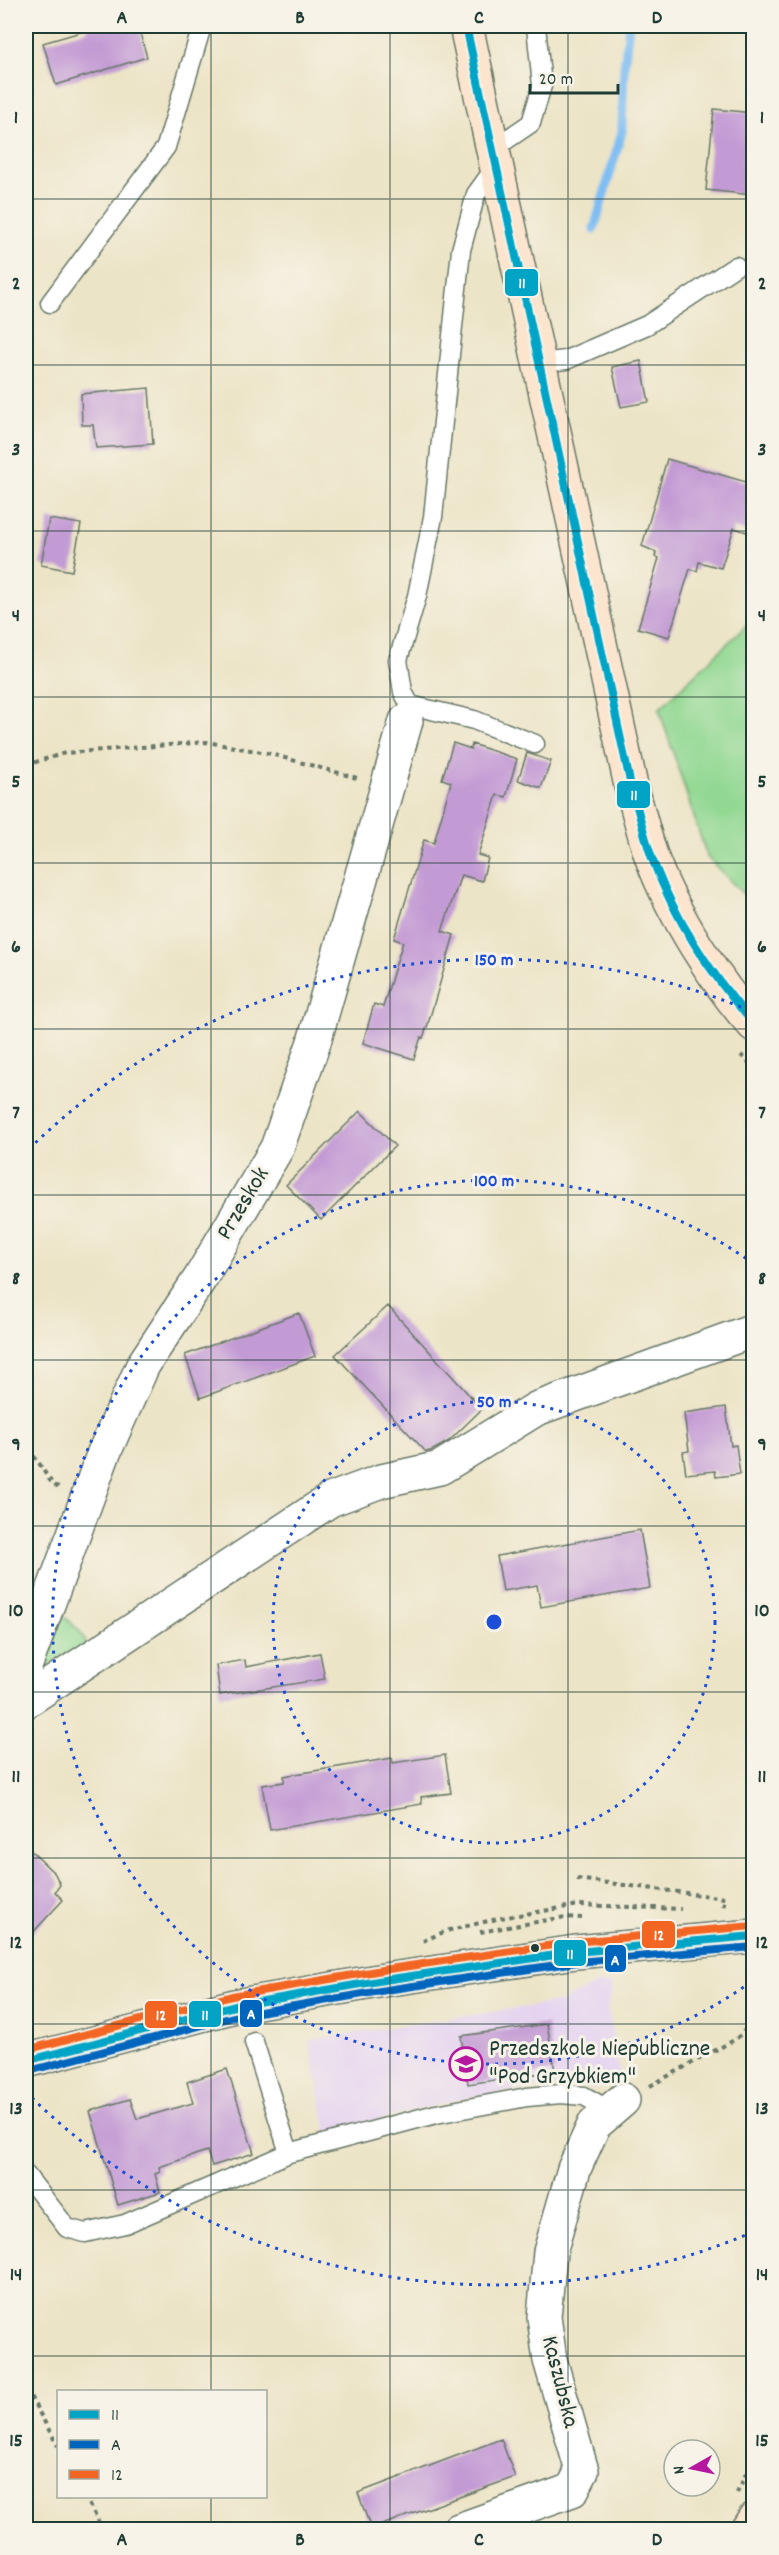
<svg xmlns="http://www.w3.org/2000/svg" width="779" height="2555" viewBox="0 0 779 2555" font-family="Dekko,sans-serif">
<style>
.built{fill:#e5d3f1}
.green{fill:#92d892;stroke:#588a63;stroke-width:1.5}
.lines{fill:none;stroke-linecap:round;stroke-linejoin:round}
.stream{stroke:#7ebef3;stroke-width:9}
.building{fill:#c29ad4}
.service-casing{stroke:#677767;stroke-width:21}
.minor-casing{stroke:#677767;stroke-width:36}
.tertiary-casing{stroke:#677767;stroke-width:36}
.secondary-casing{stroke:#677767;stroke-width:36}
.path{stroke:#677767;stroke-width:4;stroke-dasharray:4.5 4.5;stroke-linecap:butt}
.service{stroke:#fff;stroke-width:18}
.minor{stroke:#fff;stroke-width:33}
.tertiary{stroke:#fff;stroke-width:33}
.secondary{stroke:#fbe5cf;stroke-width:33}
.bus-1-casing{stroke:#f7f3e8;stroke-width:12}
.bus-2-casing{stroke:#f7f3e8;stroke-width:12}
.bus-3-casing{stroke:#f7f3e8;stroke-width:12}
.bus-1{stroke:#02a4c6;stroke-width:8}
.bus-2{stroke:#0065bd;stroke-width:8}
.bus-3{stroke:#f26522;stroke-width:8}
.grid{fill:none;stroke:#1f3d34;stroke-width:1.5;stroke-opacity:0.55}
.ring{fill:none;stroke:#1d4ed8;stroke-width:3;stroke-dasharray:3 6}
.bus-dot{fill:#1f3d34;stroke:#f7f3e8;stroke-width:2}
.labels{text-anchor:middle;dominant-baseline:central;stroke-width:6;stroke-linejoin:round;paint-order:stroke}
.street-label{font-size:24px;fill:#1f3d34;stroke:#f7f3e8}
.poi-label{font-size:24px;fill:#1f3d34;stroke:#f7f3e8;text-anchor:start}
.centre{fill:#1d4ed8;stroke:#f7f3e8;stroke-width:3}
.ring-label{font-size:18px;text-anchor:middle;font-weight:bold;fill:#1d4ed8;stroke:#f7f3e8;stroke-width:6;stroke-linejoin:round;paint-order:stroke}
.line-badge{stroke:#f7f3e8;stroke-width:2}
.badge-label{font-size:16px;text-anchor:middle;font-weight:bold;fill:#fff}
.neatline{fill:none;stroke:#1f3d34;stroke-width:2}
.grid-label{font-size:20px;text-anchor:middle;font-weight:bold;fill:#1f3d34}
</style>
<rect width="100%" height="100%" fill="#f7f3e8"/>
<filter id="ink" filterUnits="userSpaceOnUse"><feTurbulence type="fractalNoise" baseFrequency=".0167" numOctaves="2"/><feDisplacementMap in="SourceGraphic" scale="12" xChannelSelector="R" yChannelSelector="G"/><feConvolveMatrix kernelMatrix="1 2 1 2 8 2 1 2 1" color-interpolation-filters="sRGB"/></filter>
<filter id="wash" filterUnits="userSpaceOnUse"><feTurbulence type="fractalNoise" baseFrequency=".008" numOctaves="4" result="noise"/><feDisplacementMap in="SourceGraphic" scale="24" xChannelSelector="R" yChannelSelector="G"/><feGaussianBlur stdDeviation="1.35" result="paint"/><feColorMatrix in="noise" values="0 0 0 0 0 0 0 0 0 0 0 0 0 0 0 0 0 1.4 0 .05"/><feComposite in="paint" operator="in"/></filter>
<g filter="url(#wash)">
<rect width="100%" height="100%" fill="#ece4c6"/>
<path class="built" d="M597,1984H613L608,2010L621,2079L593,2089L563,2084L470,2097L327,2133L309,2040L559,2002Z"/>
<path class="green" d="M753,619V904L707,857L659,709Z
M59,1617L66,1618C74,1626 86,1634 86,1647L39,1682L32,1674Z"/>
<g class="lines">
<path class="stream" d="M594,229L622,132L624,66L629,26"/>
</g>
<g id="blocks">
<path class="building" d="M87,26H138L147,57L56,85L43,43L88,30Z
M714,109L753,113V195L706,190Z
M641,361L649,402L621,407L612,367Z
M149,388L153,444L96,448L93,425H82L81,394Z
M667,459L753,484V534L734,528L721,568L699,562L697,571L690,569L669,637L638,628L659,558L655,557L656,552L642,546Z
M49,519L81,524L72,571L41,565Z
M453,743L471,749L472,744L517,759L506,797L497,795L478,855L488,858L482,881L461,875L442,931L454,935L428,1024L423,1038L421,1037L414,1059L363,1043L374,1004L383,1007L394,970L403,942L394,939L424,840L434,843L451,782L442,779Z
M527,753L551,761L541,788L518,780Z
M360,1111L395,1146L321,1220L286,1185Z
M388,1306L482,1409L449,1441L433,1450L426,1452L335,1355Z
M299,1313L315,1356L200,1398L185,1355Z
M726,1407L731,1446L736,1445L740,1474L716,1477L715,1471L686,1474L683,1452L689,1451L684,1413Z
M640,1530L650,1588L541,1607L537,1585L503,1591L497,1556Z
M320,1653L325,1679L220,1695L216,1665L245,1660L246,1667Z
M445,1755L451,1793L421,1797L422,1804L270,1830L262,1785L284,1782V1776L392,1758L393,1763Z
M26,1846L55,1874L60,1885L55,1892L63,1900L26,1940Z
M547,2024L555,2071L468,2084L461,2036Z
M227,2069L254,2153L212,2166L207,2151L159,2167L160,2172L155,2174L160,2192L118,2205L90,2111L130,2099L137,2119L193,2103L187,2082Z
M501,2439L515,2477L371,2529L358,2493Z"/>
</g>
</g>
<g filter="url(#ink)">
<use href="#blocks" fill-opacity="0" stroke="#677767" stroke-width="1.5"/>
<g class="lines">
<defs>
<path id="service" d="M493,149L531,123L542,86L536,26
M50,303L166,147L202,26
M540,363L566,360L647,325L736,266
M410,705L474,720L535,744
M406,721L410,705L403,692L398,660L417,596L433,517L461,250L476,194L497,165
M254,2042L289,2153L436,2114L527,2097L561,2094L584,2096L611,2111
M26,2175L67,2228L85,2233L125,2224L289,2153"/>
<path id="minor" d="M26,1664L103,1455L143,1365L201,1277L277,1148L314,1042L406,721
M26,1701L330,1500L381,1481L440,1468L536,1409L754,1330
M459,2530L572,2490L582,2471L550,2360L544,2317L550,2252L574,2169L594,2125L623,2100"/>
<path id="tertiary" d="M26,2061L235,2006L384,1980L576,1952L754,1936"/>
<path id="secondary" d="M466,26L631,786C639,811 644,837 653,861C673,914 716,983 754,1025
M747,2530L754,2519"/>
</defs>
<use href="#service" class="service-casing"/>
<use href="#minor" class="minor-casing"/>
<use href="#tertiary" class="tertiary-casing"/>
<use href="#secondary" class="secondary-casing"/>
<path class="path" d="M26,765L65,753L207,742L267,753L357,778
M741,1055L754,1068
M26,1451C42,1458 43,1479 59,1488
M577,1879L725,1898L723,1908
M480,1932L565,1917L582,1918
M423,1941L446,1931L501,1918L579,1905L681,1909
M650,2086L736,2039L754,2021
M26,2389L58,2446
M737,2493L750,2465L754,2445
M85,2496L103,2530"/>
<use href="#service" class="service"/>
<use href="#minor" class="minor"/>
<use href="#tertiary" class="tertiary"/>
<use href="#secondary" class="secondary"/>
<defs>
<path id="bus-1" d="M466,26L631,786C639,811 644,837 653,861C676,921 712,976 754,1024
M26,2061L235,2006L384,1980L576,1952L754,1936"/>
<path id="bus-2" d="M29,2071L237,2016L386,1990L577,1962L754,1947"/>
<path id="bus-3" d="M26,2050L232,1996L382,1970L574,1942L753,1926"/>
</defs>
<use href="#bus-1" class="bus-1-casing"/>
<use href="#bus-2" class="bus-2-casing"/>
<use href="#bus-3" class="bus-3-casing"/>
<use href="#bus-1" class="bus-1"/>
<use href="#bus-2" class="bus-2"/>
<use href="#bus-3" class="bus-3"/>
</g>
</g>
<path class="grid" d="M211,26V2392M390,26V2530M568,26V2530M26,199H754M26,365H754M26,531H754M26,697H754M26,863H754M26,1029H754M26,1195H754M26,1360H754M26,1526H754M26,1692H754M26,1858H754M26,2024H754M26,2190H754M26,2356H754M211,2496V2530"/>
<g class="ring">
<circle cx="494" cy="1622" r="221"/>
<path d="M751 1982A442 442 0 1 1 751 1262"/>
<path d="M753 2232A663 663 0 0 1 29 2095M29 1149A663 663 0 0 1 753 1012"/>
</g>
<defs>
<symbol id="school-ring" viewBox="-11 -11 22 22"><circle r="9.5" fill="#f7f3e8" stroke="#b5179e" stroke-width="1.5"/><path d="M0-5L7-2L0 1L-7-2ZM-4 1L0 2.5L4 1V4Q0 6-4 4Z" fill="#b5179e"/></symbol>
</defs>
<g fill-rule="evenodd">
<use href="#school-ring" x="447" y="2045" width="38" height="38"/>
</g>
<circle class="bus-dot" cx="535" cy="1948" r="5"/>
<g class="labels">
<g class="street-label">
<text transform="translate(244 1204) rotate(-59)">Przeskok</text>
<text transform="translate(559 2382) rotate(76)">Kaszubska</text>
</g>
<g class="poi-label">
<text x="489" y="2050">Przedszkole Niepubliczne<tspan x="489" dy="28">"Pod Grzybkiem"</tspan></text>
</g>
</g>
<circle cx="494" cy="1622" r="9" class="centre"/>
<g class="ring-label">
<text x="494" y="965">150 m</text>
<text x="494" y="1186">100 m</text>
<text x="494" y="1407">50 m</text>
</g>
<g class="line-badge">
<rect x="504" y="268" width="35" height="29" rx="6" fill="#02a4c6"/>
<rect x="616" y="780" width="35" height="29" rx="6" fill="#02a4c6"/>
<rect x="641" y="1920" width="35" height="29" rx="6" fill="#f26522"/>
<rect x="553" y="1939" width="34" height="28" rx="6" fill="#02a4c6"/>
<rect x="604" y="1944" width="23" height="29" rx="6" fill="#0065bd"/>
<rect x="239" y="1999" width="24" height="29" rx="6" fill="#0065bd"/>
<rect x="188" y="2000" width="34" height="28" rx="6" fill="#02a4c6"/>
<rect x="144" y="2000" width="34" height="29" rx="6" fill="#f26522"/>
</g>
<g class="badge-label">
<text x="522" y="288">11</text>
<text x="634" y="800">11</text>
<text x="659" y="1940">12</text>
<text x="570" y="1959">11</text>
<text x="615" y="1965">A</text>
<text x="251" y="2019">A</text>
<text x="205" y="2020">11</text>
<text x="161" y="2020">12</text>
</g>
<rect width="779" height="2555" fill="none" stroke="#f7f3e8" stroke-width="66"/>
<rect x="57" y="2390" width="210" height="108" fill="#f7f3e8" stroke="#a1aaa0" stroke-width="1.5"/>
<rect x="69" y="2410" width="30" height="9" fill="#02a4c6" stroke="#a1aaa0" stroke-width="1.5"/>
<text x="111" y="2420" font-size="18" fill="#1f3d34">11</text>
<rect x="69" y="2440" width="30" height="9" fill="#0065bd" stroke="#a1aaa0" stroke-width="1.5"/>
<text x="111" y="2450" font-size="18" fill="#1f3d34">A</text>
<rect x="69" y="2470" width="30" height="9" fill="#f26522" stroke="#a1aaa0" stroke-width="1.5"/>
<text x="111" y="2480" font-size="18" fill="#1f3d34">12</text>
<g transform="translate(692 2468) rotate(261)"><circle r="28" fill="#f7f3e8" stroke="#a1aaa0" stroke-width="1.5"/>
<path d="M0-4.5L10 22L0 15L-10 22Z" fill="#b5179e"/>
<text y="-9" font-size="16" font-weight="bold" text-anchor="middle" fill="#1f3d34">N</text>
</g>
<path d="M530 84v9h88v-9" fill="none" stroke="#1f3d34" stroke-width="3"/>
<text x="539" y="84" font-size="18" fill="#1f3d34" stroke="#f7f3e8" stroke-width="4.5" paint-order="stroke">20 m</text>
<rect x="33" y="33" width="713" height="2489" class="neatline"/>
<g class="grid-label">
<text x="122" y="23">A</text>
<text x="300" y="23">B</text>
<text x="479" y="23">C</text>
<text x="657" y="23">D</text>
<text x="16" y="123">1</text>
<text x="762" y="123">1</text>
<text x="16" y="289">2</text>
<text x="762" y="289">2</text>
<text x="16" y="455">3</text>
<text x="762" y="455">3</text>
<text x="16" y="621">4</text>
<text x="762" y="621">4</text>
<text x="16" y="787">5</text>
<text x="762" y="787">5</text>
<text x="16" y="952">6</text>
<text x="762" y="952">6</text>
<text x="16" y="1118">7</text>
<text x="762" y="1118">7</text>
<text x="16" y="1284">8</text>
<text x="762" y="1284">8</text>
<text x="16" y="1450">9</text>
<text x="762" y="1450">9</text>
<text x="16" y="1616">10</text>
<text x="762" y="1616">10</text>
<text x="16" y="1782">11</text>
<text x="762" y="1782">11</text>
<text x="16" y="1948">12</text>
<text x="762" y="1948">12</text>
<text x="16" y="2114">13</text>
<text x="762" y="2114">13</text>
<text x="16" y="2280">14</text>
<text x="762" y="2280">14</text>
<text x="16" y="2446">15</text>
<text x="762" y="2446">15</text>
<text x="122" y="2545">A</text>
<text x="300" y="2545">B</text>
<text x="479" y="2545">C</text>
<text x="657" y="2545">D</text>
</g>
</svg>
